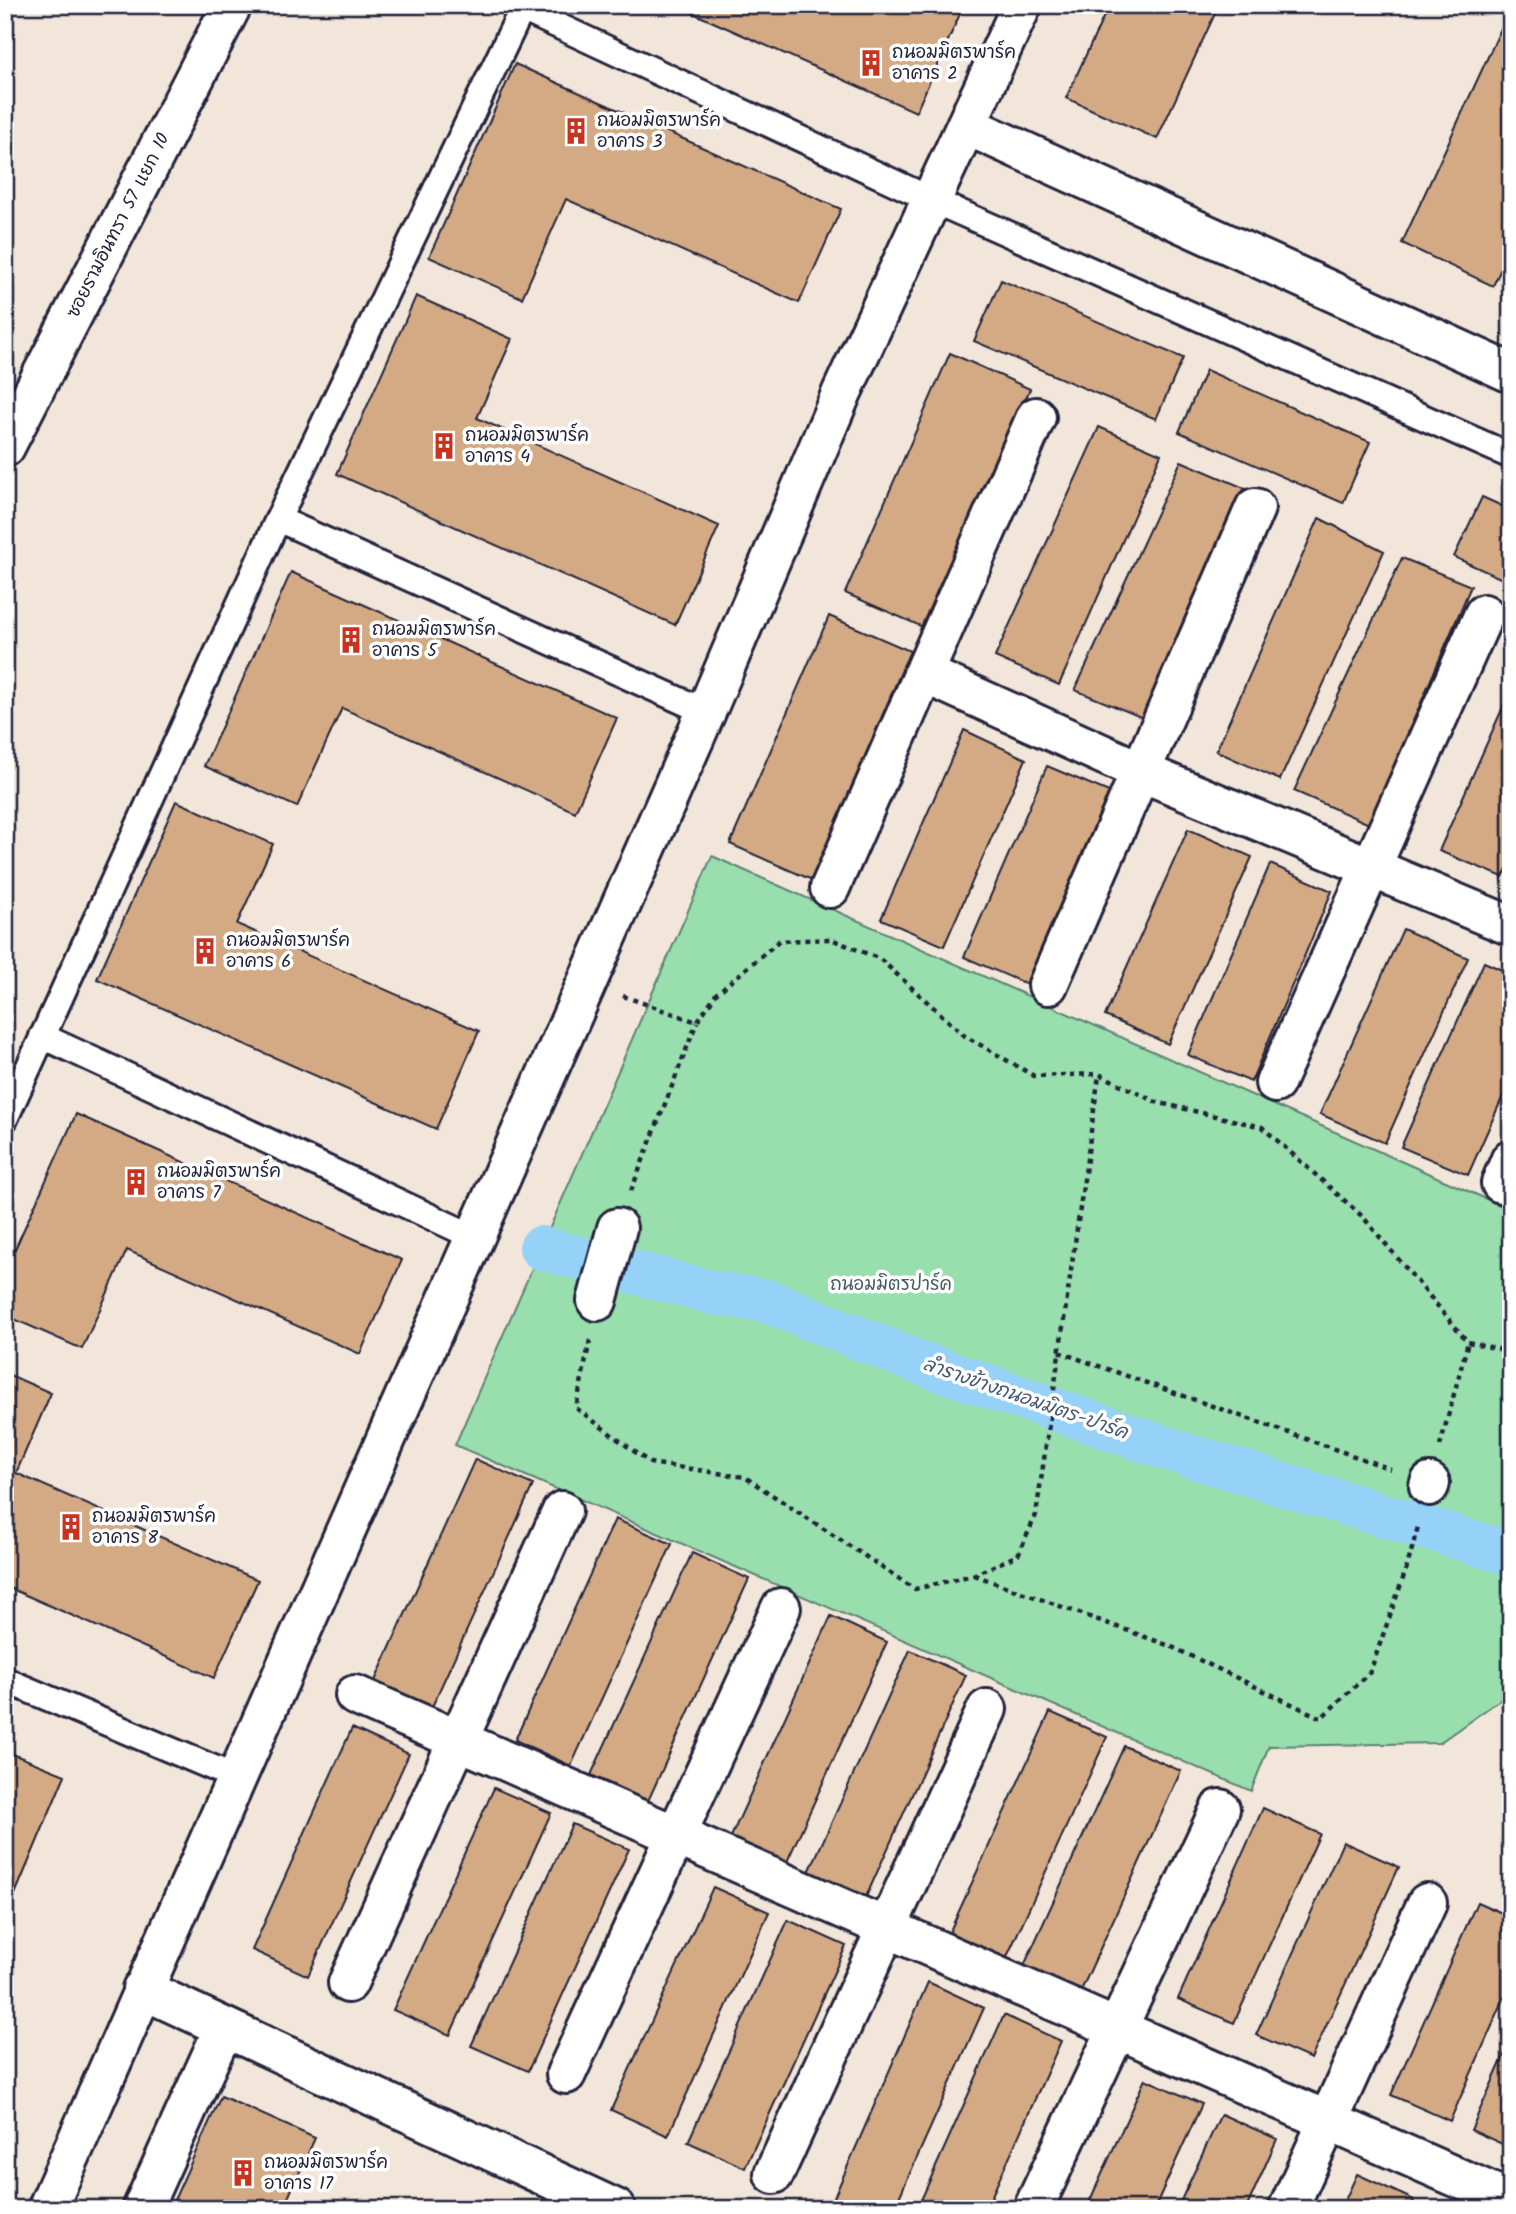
<svg xmlns="http://www.w3.org/2000/svg" width="1516" height="2214" viewBox="0 0 1516 2214" font-family="Kalam,'Playpen Sans Thai',sans-serif">
<style>
.green{fill:#98dfad;stroke:#5d8074;stroke-width:2}
.lines{fill:none;stroke-linecap:round;stroke-linejoin:round}
.canal{stroke:#96d2f7;stroke-width:44}
.building{fill:#d3aa84;stroke:#22223b;stroke-width:2}
.lane-casing{stroke:#22223b;stroke-width:30}
.street-casing{stroke:#22223b;stroke-width:44}
.path{stroke:#22223b;stroke-width:4.5;stroke-dasharray:5 5;stroke-linecap:butt}
.lane{stroke:#fff;stroke-width:24}
.street{stroke:#fff;stroke-width:38}
.labels{text-anchor:middle;dominant-baseline:central;stroke-width:7;stroke-linejoin:round;paint-order:stroke}
.poi-label{font-size:18px;fill:#22223b;stroke:#fff;text-anchor:start}
.street-label{font-size:18px;fill:#22223b;stroke:#fff}
.park-label{font-size:18px;fill:#455b5d;stroke:#fff}
.water-label{font-size:19px;font-style:italic;fill:#455773;stroke:#fff}
</style>
<rect width="100%" height="100%" fill="#f2e6da"/>
<filter id="ink" filterUnits="userSpaceOnUse"><feTurbulence type="fractalNoise" baseFrequency=".0143" numOctaves="2"/><feDisplacementMap in="SourceGraphic" scale="14" xChannelSelector="R" yChannelSelector="G"/><feConvolveMatrix kernelMatrix="1 2 1 2 8 2 1 2 1" color-interpolation-filters="sRGB"/></filter>
<g filter="url(#ink)">
<path class="green" d="M712,856L1511,1210V1692L1439,1743L1269,1746L1251,1791L455,1445Z"/>
<g class="lines">
<path class="canal" d="M541,1248L718,1294L767,1301L915,1361L1174,1451L1511,1554"/>
</g>
<path class="building" d="M675,5H941L960,14L916,112Z
M1109,5H1219L1157,139L1066,98Z
M1501,5H1511V247L1493,286L1402,243L1510,9Z
M515,64L841,209L799,303L566,199L522,298L429,257Z
M1001,280L1183,358L1156,419L974,341Z
M416,296L512,339L477,418L719,526L675,625L337,474Z
M950,353L1030,389L925,628L845,593Z
M1206,370L1370,442L1343,503L1179,432Z
M1099,427L1161,454L1059,685L995,657Z
M1181,461L1249,490L1148,720L1075,690Z
M1482,497L1511,510V583L1454,557Z
M1319,518L1384,551L1280,780L1216,751Z
M1402,558L1471,586L1369,824L1294,791Z
M291,572L617,718L575,812L342,708L297,807L204,766Z
M829,616L910,651L812,880L730,844Z
M1511,689V861L1503,877L1439,851Z
M964,730L1026,759L944,946L881,919Z
M1047,766L1109,792L1026,984L964,957Z
M176,801L273,844L237,924L479,1031L436,1129L97,979Z
M1188,829L1252,857L1168,1044L1105,1016Z
M1270,864L1332,891L1251,1082L1188,1055Z
M1403,929L1468,958L1385,1143L1320,1114Z
M1484,962L1511,974V1078L1468,1175L1401,1147Z
M76,1114L402,1260L360,1354L127,1250L82,1349L5,1315V1271Z
M5,1373L51,1393L16,1473L258,1580L214,1678L5,1586Z
M475,1459L533,1485L431,1709L374,1683Z
M615,1519L672,1544L571,1766L515,1740Z
M692,1553L749,1579L648,1801L591,1775Z
M831,1616L887,1642L786,1864L730,1839Z
M910,1650L966,1675L866,1897L809,1872Z
M1050,1712L1107,1737L1006,1959L949,1933Z
M352,1728L409,1754L308,1976L252,1950Z
M1124,1746L1181,1771L1080,1993L1023,1968Z
M5,1751L65,1775L5,1918Z
M494,1788L551,1813L450,2035L393,2010Z
M1263,1808L1320,1834L1234,2023L1178,1999Z
M572,1824L629,1849L528,2071L471,2046Z
M1343,1842L1399,1867L1311,2059L1256,2035Z
M713,1887L769,1912L668,2136L611,2110Z
M1477,1902L1511,1917V1983L1450,2121L1391,2095Z
M788,1920L846,1946L745,2168L688,2142Z
M928,1982L984,2008L894,2209H829Z
M1004,2015L1061,2041L986,2209H917Z
M1511,2040V2148L1471,2130Z
M1145,2079L1202,2104L1154,2209H1086Z
M221,2096L315,2138L283,2209H170Z
M1221,2114L1277,2139L1246,2209H1177Z
M1357,2174L1414,2200L1410,2209H1341Z"/>
<g class="lines">
<defs>
<path id="lane" d="M522,9L932,200L1511,456
M278,519L706,712
M42,1036L474,1237
M5,1119L278,519L524,5
M5,1680L235,1777"/>
<path id="street" d="M966,125L1511,373
M5,447L232,5
M923,673L1142,772L1511,926
M830,888L1036,417
M1048,985L1255,508
M1275,1083L1484,614
M1501,1183L1511,1159
M597,1301L617,1228
M1429,1486L1430,1483
M355,1695L1511,2201
M348,1983L562,1511
M142,1989L616,2209
M566,2074L781,1608
M774,2174L987,1709
M47,2209L706,712L842,392L1022,5
M142,2209L223,2030
M1033,2209L1220,1809
M1288,2209L1427,1903"/>
</defs>
<use href="#lane" class="lane-casing"/>
<use href="#street" class="street-casing"/>
<path class="path" d="M623,996L697,1022L716,994L779,941L831,939L880,959L965,1036L1034,1076L1099,1074L1156,1102L1262,1127L1363,1217L1468,1342L1511,1352
M631,1191L697,1022
M590,1340L576,1408L650,1463L745,1477L915,1589L973,1575L1018,1555L1036,1515L1099,1075
M1059,1352L1391,1469
M1440,1446L1468,1342
M974,1575L1170,1646L1321,1718L1370,1672L1407,1567L1419,1523"/>
<use href="#lane" class="lane"/>
<use href="#street" class="street"/>
</g>
</g>
<defs>
<symbol id="building-bare" viewBox="-9 -9 18 18"><path d="M-4-6H4V6H1V3H-1V6H-4ZM-2.5-4.3h1.7v1.8h-1.7ZM.8-4.3h1.7v1.8H.8ZM-2.5-1h1.7V.8h-1.7ZM.8-1h1.7V.8H.8Z" fill="#c8321e" stroke="#fff" stroke-width="2.5" paint-order="stroke"/></symbol>
</defs>
<g fill-rule="evenodd">
<use href="#building-bare" x="852" y="44" width="38" height="38"/>
<use href="#building-bare" x="557" y="112" width="38" height="38"/>
<use href="#building-bare" x="425" y="427" width="38" height="38"/>
<use href="#building-bare" x="332" y="621" width="38" height="38"/>
<use href="#building-bare" x="186" y="932" width="38" height="38"/>
<use href="#building-bare" x="117" y="1163" width="38" height="38"/>
<use href="#building-bare" x="52" y="1508" width="38" height="38"/>
<use href="#building-bare" x="224" y="2154" width="38" height="38"/>
</g>
<g class="labels">
<g class="poi-label">
<text x="892" y="53">ถนอมมิตรพาร์ค<tspan x="892" dy="21">อาคาร 2</tspan></text>
<text x="597" y="121">ถนอมมิตรพาร์ค<tspan x="597" dy="21">อาคาร 3</tspan></text>
<text x="465" y="436">ถนอมมิตรพาร์ค<tspan x="465" dy="21">อาคาร 4</tspan></text>
<text x="372" y="630">ถนอมมิตรพาร์ค<tspan x="372" dy="21">อาคาร 5</tspan></text>
<text x="226" y="941">ถนอมมิตรพาร์ค<tspan x="226" dy="21">อาคาร 6</tspan></text>
<text x="157" y="1172">ถนอมมิตรพาร์ค<tspan x="157" dy="21">อาคาร 7</tspan></text>
<text x="92" y="1517">ถนอมมิตรพาร์ค<tspan x="92" dy="21">อาคาร 8</tspan></text>
<text x="264" y="2163">ถนอมมิตรพาร์ค<tspan x="264" dy="21">อาคาร 17</tspan></text>
</g>
<g class="street-label">
<text transform="translate(119 226) rotate(-63)">ซอยรามอินทรา 57 แยก 10</text>
</g>
<g class="park-label">
<text x="891" y="1285">ถนอมมิตรปาร์ค</text>
</g>
<g class="water-label">
<text transform="translate(1025 1399) rotate(19)">ลำรางข้างถนอมมิตร-ปาร์ค</text>
</g>
</g>
<rect width="1516" height="2214" fill="none" stroke="#fff" stroke-width="28"/>
<rect x="14" y="14" width="1488" height="2186" fill="none" stroke="#22223b" stroke-width="2.5" filter="url(#ink)"/>
</svg>
